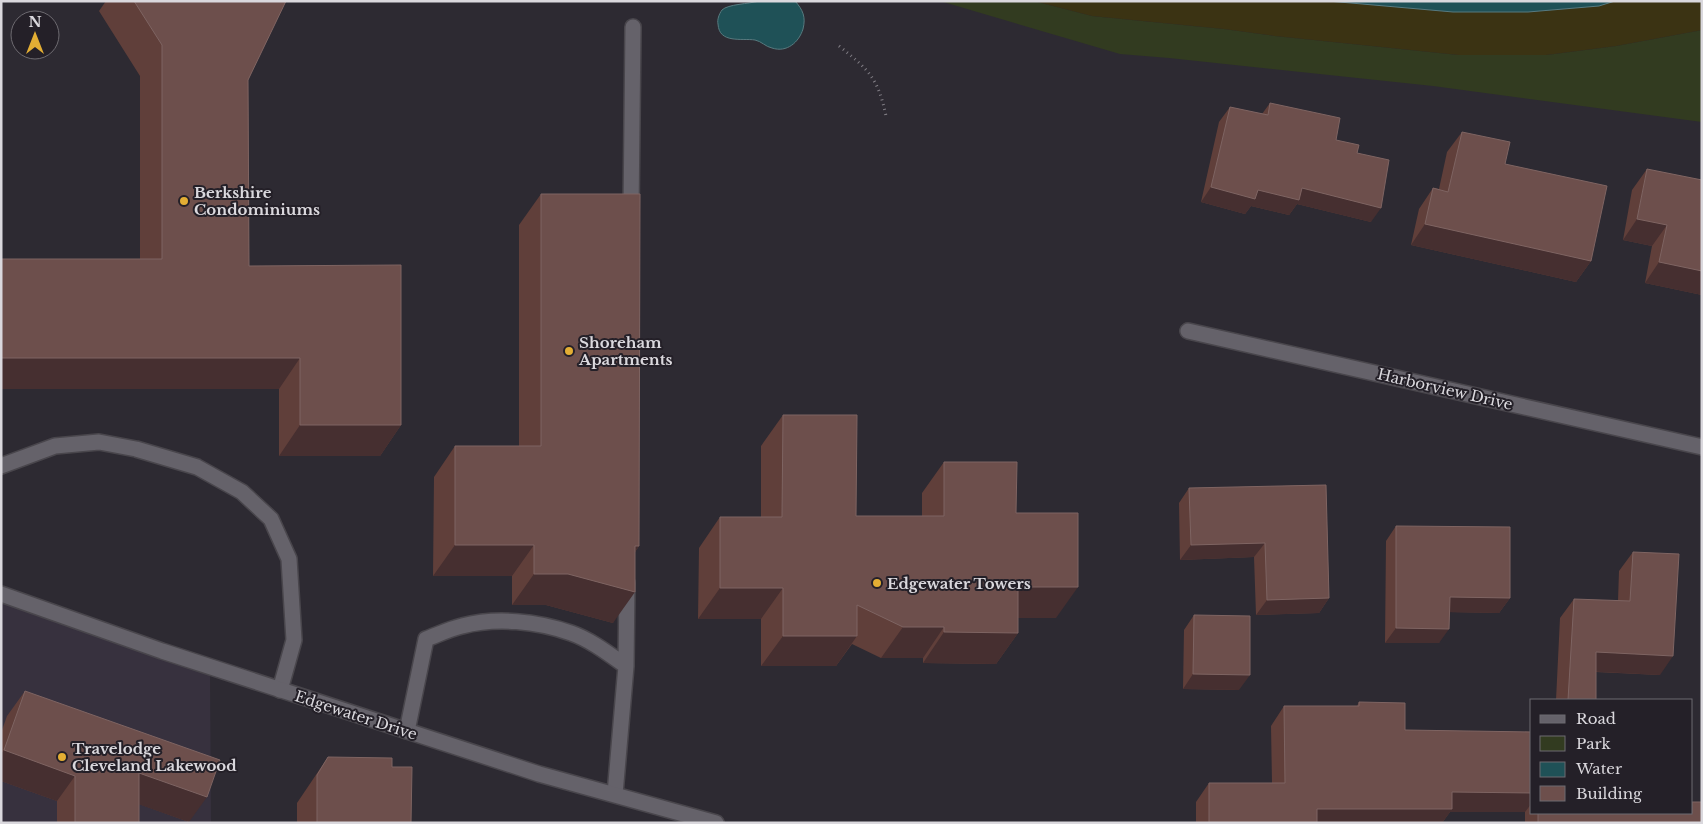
<svg xmlns="http://www.w3.org/2000/svg" width="1703" height="824" viewBox="0 0 1703 824" font-family="'Libre Baskerville',serif">
<style>
.built{fill:#37313e}
.green{fill:#323b20}
.sand{fill:#3b3313}
.water{fill:#1f5157;stroke:#577a7f}
.lines{fill:none;stroke-linecap:round;stroke-linejoin:round}
.service-casing{stroke:#49464c;stroke-width:18}
.minor-casing{stroke:#49464c;stroke-width:18}
.path{stroke:#807d84;stroke-width:3;stroke-dasharray:1 4;stroke-linecap:butt}
.service{stroke:#65626a;stroke-width:15}
.minor{stroke:#65626a;stroke-width:15}
.wall{fill:#603f3a}
.shaded-wall{fill:#462f30}
.building{fill:#6d4f4c;stroke:#7e6462}
.poi-dot{fill:#e3ae34;stroke:#242028;stroke-width:2}
.labels{text-anchor:middle;dominant-baseline:central;stroke-width:4;stroke-linejoin:round;paint-order:stroke}
.poi-label{font-size:15px;font-weight:bold;fill:#dad8dd;stroke:#242028;text-anchor:start}
.street-label{font-size:15px;fill:#dad8dd;stroke:#242028}
</style>
<rect width="100%" height="100%" fill="#2d2a32"/>
<path class="built" d="M1,594L210,667L211,823H1Z"/>
<path class="green" d="M940,1H1034L1092,16L1224,29L1275,36L1459,55H1546L1616,46L1702,30V122L1433,86L1169,58L1120,54Z"/>
<path class="sand" d="M1034,1H1328L1453,12H1528L1599,6L1615,1H1702V30L1616,46L1546,55H1459L1275,36L1224,29L1092,16Z"/>
<path class="water" d="M759,1H795C803,10 806,17 803,29C799,42 787,53 772,48C766,47 761,41 755,40C742,38 719,44 718,24C717,20 719,14 722,10C728,4 749,4 759,1Z
M1328,1H1615L1599,6L1528,12H1453Z"/>
<g class="lines">
<defs>
<path id="service" d="M631,213L633,27
M1,466L55,446L99,442L136,449L197,467L242,492L271,519L289,559L294,640L280,690
M407,731L426,639C437,635 449,629 462,626C496,617 537,621 571,633C591,640 609,654 626,666
M615,794L626,666L627,583"/>
<path id="minor" d="M1188,331L1702,447
M1,594L162,651L539,774L716,823"/>
</defs>
<use href="#service" class="service-casing"/>
<use href="#minor" class="minor-casing"/>
<path class="path" d="M839,46C869,70 878,78 886,116"/>
<use href="#service" class="service"/>
<use href="#minor" class="minor"/>
</g>
<path class="wall" d="M106,1H286L248,80L249,266L401,425L380,456H279V389L140,259V76L99,11Z
M1270,103L1357,153L1371,222L1297,204L1289,215L1251,206L1245,214L1201,202L1219,122L1230,107L1262,114Z
M1462,132L1505,164L1591,261L1576,282L1411,245L1419,209L1433,188L1439,189L1447,152Z
M1647,169L1702,180V295L1645,283L1652,246L1623,240L1632,190Z
M541,194L639,546L635,552L613,623L546,605H512V576H433L434,477L455,446H519V225Z
M783,415L856,516H922V493L944,462L1016,513L1056,618H1018V633L996,664L923,663V658H881L852,644L836,666H761V619H698L699,548L720,517H761V446Z
M1326,485L1329,598L1319,613L1256,615L1254,557L1180,560L1179,503L1189,488Z
M1396,526L1510,598L1499,613L1450,612L1439,643H1385L1386,541Z
M1633,552L1660,675L1596,672V700H1556L1560,618L1574,599L1618,601L1619,571Z
M1194,615L1239,690L1183,689L1184,630Z
M25,691L189,822L139,804V823H57V801L1,781V733L7,716Z
M1359,702L1405,730L1532,732V813H1692L1702,823H1525V812H1450L1442,823H1196V802L1209,783H1272L1271,726L1284,706H1357Z
M328,757L392,767L411,823H297V803Z"/>
<path class="shaded-wall" d="M1211,187L1258,190L1302,188L1381,208L1371,222L1297,204L1289,215L1251,206L1245,214L1201,202Z
M1637,219L1667,225L1652,246L1623,240Z
M1425,224L1591,261L1576,282L1411,245Z
M1659,262L1702,271V295L1645,283Z
M1,358H300L279,389H1Z
M300,425H401L380,456H279Z
M1265,543L1254,557L1180,560L1191,545Z
M455,545H534L512,576H433Z
M635,546H639L618,577Z
M534,574H568L635,592L613,623L546,605H512Z
M1018,587H1078L1056,618H996Z
M720,588H783L761,619H698Z
M1450,597L1510,598L1499,613L1440,612Z
M1329,598L1319,613L1256,615L1267,600Z
M903,627H944L923,658H881Z
M1396,628L1449,629L1439,643H1385Z
M944,632L1018,633L996,664L923,663Z
M783,636H857L836,666H761Z
M1596,652L1673,656L1660,675L1583,671Z
M1193,674L1250,675L1239,690L1183,689Z
M4,750L75,776L57,801L1,781V754Z
M139,773L207,797L189,822L121,798Z
M1452,792L1532,793V803L1525,812H1450L1442,823H1307L1317,809Z"/>
<path class="building" d="M134,1H286L248,80L249,266L401,265V425H300V358H1V259H162V45Z
M1270,103L1340,118L1336,140L1359,145L1357,153L1389,160L1381,208L1302,188L1299,200L1258,190L1255,199L1211,187L1230,107L1268,115Z
M1462,132L1510,142L1505,164L1607,186L1591,261L1425,224L1433,188L1448,192Z
M1647,169L1702,180V271L1659,262L1667,225L1637,219Z
M541,194H640L639,546H635V592L568,574H534V545H455V446H541Z
M783,415H857L856,516H944V462H1017L1016,513H1078V587H1018V633L944,632V627H903L857,605V636H783V588H720V517H782Z
M1326,485L1329,598L1267,600L1265,543L1191,545L1189,488Z
M1396,526L1510,527V598L1450,597L1449,629L1396,628Z
M1633,552L1679,554L1673,656L1596,652V700H1568L1574,599L1630,601Z
M1194,615L1250,616V675L1193,674Z
M25,691L220,760L207,797L139,773V823H75V776L4,750Z
M1359,702L1405,703V730L1532,732V793L1452,792V809H1317V823H1209V783H1285L1284,706H1359Z
M328,757L392,758V767H412L411,823H317V775Z
M1692,802H1702V823H1538V813H1692Z"/>
<g class="poi-dot">
<circle cx="184" cy="201" r="5"/>
<circle cx="569" cy="351" r="5"/>
<circle cx="877" cy="583" r="5"/>
<circle cx="62" cy="757" r="5"/>
</g>
<g class="labels">
<g class="poi-label">
<text x="194" y="192">Berkshire<tspan x="194" dy="17">Condominiums</tspan></text>
<text x="579" y="342">Shoreham<tspan x="579" dy="17">Apartments</tspan></text>
<text x="887" y="583">Edgewater Towers</text>
<text x="72" y="748">Travelodge<tspan x="72" dy="17">Cleveland Lakewood</tspan></text>
</g>
<g class="street-label">
<text transform="translate(1445 389) rotate(13)">Harborview Drive</text>
<text transform="translate(356 715) rotate(18)">Edgewater Drive</text>
</g>
</g>
<rect width="1703" height="824" fill="none" stroke="#dad8dd" stroke-width="5"/>
<rect x="1530" y="699" width="162" height="115" fill="#242028" stroke="#6d6a70"/>
<rect x="1540" y="715" width="25" height="8" fill="#65626a" stroke="#6d6a70"/>
<text x="1576" y="724" font-size="15" fill="#dad8dd">Road</text>
<rect x="1540" y="736" width="25" height="15" fill="#323b20" stroke="#6d6a70"/>
<text x="1576" y="749" font-size="15" fill="#dad8dd">Park</text>
<rect x="1540" y="762" width="25" height="15" fill="#1f5157" stroke="#6d6a70"/>
<text x="1576" y="774" font-size="15" fill="#dad8dd">Water</text>
<rect x="1540" y="786" width="25" height="15" fill="#6d4f4c" stroke="#6d6a70"/>
<text x="1576" y="799" font-size="15" fill="#dad8dd">Building</text>
<g transform="translate(35 35)"><circle r="24" fill="#242028" stroke="#6d6a70"/>
<path d="M0-4L9 19L0 12L-9 19Z" fill="#e3ae34"/>
<text y="-8" font-size="14" font-weight="bold" text-anchor="middle" fill="#dad8dd">N</text>
</g>
</svg>
